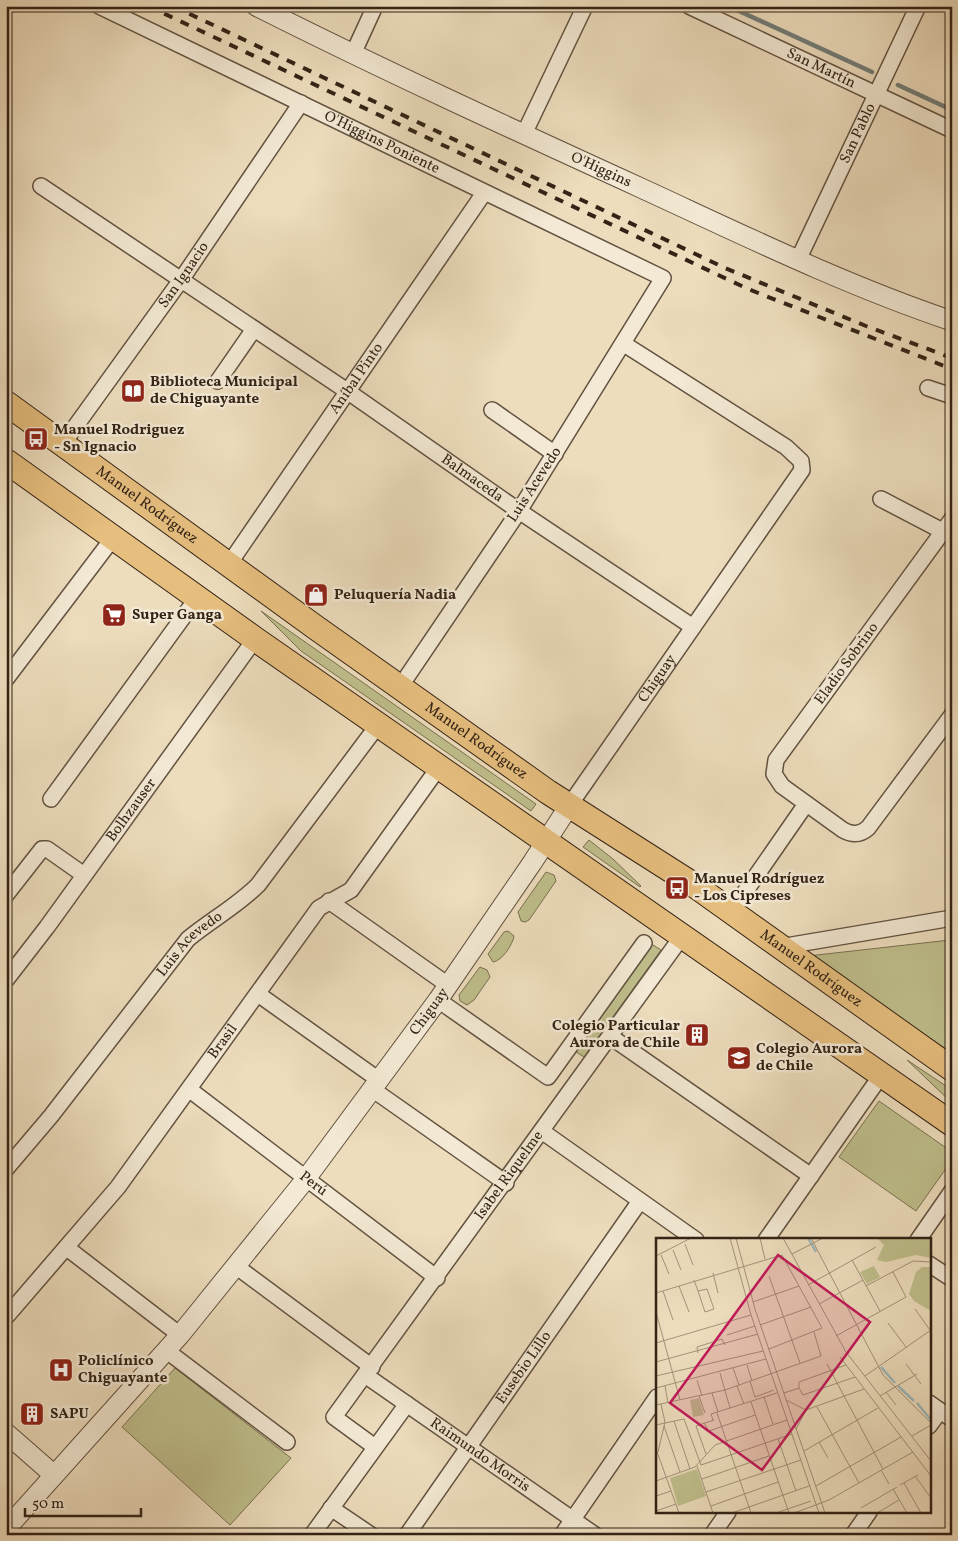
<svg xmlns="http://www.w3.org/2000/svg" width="958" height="1541" viewBox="0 0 958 1541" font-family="Vollkorn,serif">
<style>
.green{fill:#bfbf8c;stroke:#797151}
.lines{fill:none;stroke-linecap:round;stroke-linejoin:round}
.stream{stroke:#737d79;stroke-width:4.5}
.minor-casing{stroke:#625240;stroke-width:18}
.tertiary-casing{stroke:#625240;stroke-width:21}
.primary-casing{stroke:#332316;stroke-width:26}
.minor{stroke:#f3e9d4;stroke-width:15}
.tertiary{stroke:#f3e9d4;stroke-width:19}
.primary{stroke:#e6be7e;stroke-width:24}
.rail{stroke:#332316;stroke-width:4;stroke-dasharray:9 9;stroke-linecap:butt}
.labels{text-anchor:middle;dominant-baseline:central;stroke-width:5;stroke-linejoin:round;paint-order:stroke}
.street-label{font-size:15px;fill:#332316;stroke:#f3e9d4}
.poi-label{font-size:15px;font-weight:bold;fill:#332316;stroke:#f3e9d4;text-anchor:start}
.inset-river{fill:none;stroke:#9db9bb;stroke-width:2.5}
.inset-road{fill:none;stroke:#a3937a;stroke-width:1}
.view{fill:#c2185b;fill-opacity:0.15;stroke:#c2185b;stroke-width:2.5}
.inset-edge{fill:none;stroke:#332316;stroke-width:2.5}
</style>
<rect width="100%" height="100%" fill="#edddbd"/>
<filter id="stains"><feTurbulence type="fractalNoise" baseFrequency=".004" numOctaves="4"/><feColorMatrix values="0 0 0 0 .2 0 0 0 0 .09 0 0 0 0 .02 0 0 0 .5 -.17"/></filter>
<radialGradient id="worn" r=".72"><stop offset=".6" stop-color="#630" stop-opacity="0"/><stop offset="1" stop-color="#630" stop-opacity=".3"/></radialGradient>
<path class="green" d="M261,611L536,804L531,811L301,651Z
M589,840L613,859L641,886L640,887L583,847Z
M546,872L554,875L556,881L529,920L525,922L521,921L518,912Z
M508,931L514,936C513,944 502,961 493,962L488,954L504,932Z
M950,940L952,953V1053L808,956Z
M650,943L661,950L584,1057L573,1050Z
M480,967L487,970L490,977L474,1000L467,1005L460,1001L459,995Z
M907,1060L952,1090V1103Z
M879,1101L952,1152V1160L916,1211L839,1157Z
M175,1368L291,1458L230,1525L122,1427Z"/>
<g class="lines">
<path class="stream" d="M728,6L872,72
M898,85L952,110"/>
<defs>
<g id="minor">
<path id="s1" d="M99,6L663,278L519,511L400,687"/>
<path id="s2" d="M689,6L952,130"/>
<path d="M353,54L375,6"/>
<path d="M524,134L585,6"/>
<path id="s3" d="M41,186L347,391L519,511L693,627"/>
<path id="s4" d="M798,260L918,6"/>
<path d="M218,381L254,329"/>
<path d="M928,388L952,396"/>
<path d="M492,410L555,454"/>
<path id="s5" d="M62,445L181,280L301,103"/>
<path d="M881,499L952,536"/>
<path d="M952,519L776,760L774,774L782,786L843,830C852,835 860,835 868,828L952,715"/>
<path id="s6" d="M229,564L484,193"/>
<path d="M6,679L113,538"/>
<path d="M51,799L197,598"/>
<path id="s7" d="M569,806L802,470L801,461L786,447L624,344"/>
<path d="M6,895L42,849H47L84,875"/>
<path d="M329,901L448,985"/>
<path d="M731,912L806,804"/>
<path d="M780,947L952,918"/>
<path id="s8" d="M6,980L47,927L255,639"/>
<path d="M258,994L379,1080"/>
<path d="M438,1000L548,1077L644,943"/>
<path d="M611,1037L811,1176"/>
<path d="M372,1089L506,1183"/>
<path id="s9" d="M190,1090L437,1278"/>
<path d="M543,1132L696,1240"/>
<path id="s10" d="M6,1169L51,1116L188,939C211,920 237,906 258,885L378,725"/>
<path d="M766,1240L882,1074"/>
<path d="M918,1240L952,1191"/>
<path d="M67,1248L180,1335"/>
<path d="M929,1264L952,1279"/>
<path d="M237,1267L372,1367"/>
<path id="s11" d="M6,1317L118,1187L319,908L351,890L439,767"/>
<path d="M167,1351L287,1442"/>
<path id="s12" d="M365,1375L595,1535"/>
<path d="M929,1403L952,1419"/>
<path d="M929,1426L940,1411"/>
<path id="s13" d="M375,1447L334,1417L683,935"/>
<path d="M331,1508L371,1535"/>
<path d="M312,1535L407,1404"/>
<path id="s14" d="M407,1535L640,1201"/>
<path d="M562,1535L657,1397"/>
<path d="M712,1535L728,1512"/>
<path d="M853,1535L869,1512"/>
</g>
<g id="tertiary">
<path id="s15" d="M256,6C383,70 512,129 641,188C743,235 845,285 952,321"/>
<path d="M6,1433L54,1475"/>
<path id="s16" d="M6,1529L180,1335L305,1180L438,1000L532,863L569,806"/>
</g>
<g id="primary">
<path id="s17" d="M6,403L315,627L548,792L694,885L952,1069"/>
<path d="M6,461L255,639L952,1124"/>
</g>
</defs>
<use href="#minor" class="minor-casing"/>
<use href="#tertiary" class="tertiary-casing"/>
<use href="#primary" class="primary-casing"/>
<use href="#minor" class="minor"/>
<use href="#tertiary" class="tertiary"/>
<use href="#primary" class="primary"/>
<path class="rail" d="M148,6L748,289L952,369
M173,6L725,268L866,326L952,358"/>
</g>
<defs>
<symbol id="library-square" viewBox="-11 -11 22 22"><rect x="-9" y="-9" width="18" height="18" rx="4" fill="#8f2418" stroke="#f3e9d4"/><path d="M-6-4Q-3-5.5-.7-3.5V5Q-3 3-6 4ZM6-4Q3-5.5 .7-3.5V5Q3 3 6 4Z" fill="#fff"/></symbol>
<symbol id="bus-square" viewBox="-11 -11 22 22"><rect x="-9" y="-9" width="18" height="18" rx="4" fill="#8f2418" stroke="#f3e9d4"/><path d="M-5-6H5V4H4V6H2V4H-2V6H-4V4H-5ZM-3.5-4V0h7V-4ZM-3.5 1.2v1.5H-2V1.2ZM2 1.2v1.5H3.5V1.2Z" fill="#fff"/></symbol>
<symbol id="shop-square" viewBox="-11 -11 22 22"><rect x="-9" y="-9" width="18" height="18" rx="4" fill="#8f2418" stroke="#f3e9d4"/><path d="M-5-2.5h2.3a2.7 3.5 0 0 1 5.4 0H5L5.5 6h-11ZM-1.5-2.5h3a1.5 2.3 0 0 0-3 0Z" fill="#fff"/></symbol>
<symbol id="supermarket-square" viewBox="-11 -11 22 22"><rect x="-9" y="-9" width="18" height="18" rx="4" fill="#8f2418" stroke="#f3e9d4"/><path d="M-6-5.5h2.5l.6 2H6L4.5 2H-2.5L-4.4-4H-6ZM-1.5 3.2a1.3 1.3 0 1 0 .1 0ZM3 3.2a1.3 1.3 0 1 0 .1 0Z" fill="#fff"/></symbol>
<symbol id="building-square" viewBox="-11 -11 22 22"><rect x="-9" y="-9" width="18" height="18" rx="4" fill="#8f2418" stroke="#f3e9d4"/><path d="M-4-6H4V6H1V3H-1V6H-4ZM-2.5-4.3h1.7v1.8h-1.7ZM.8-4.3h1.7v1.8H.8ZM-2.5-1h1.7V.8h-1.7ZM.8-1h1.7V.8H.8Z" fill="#fff"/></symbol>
<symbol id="school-square" viewBox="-11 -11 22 22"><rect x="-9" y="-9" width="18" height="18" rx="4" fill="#8f2418" stroke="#f3e9d4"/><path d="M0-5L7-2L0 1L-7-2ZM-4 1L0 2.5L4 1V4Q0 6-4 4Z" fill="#fff"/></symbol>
<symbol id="hospital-square" viewBox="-11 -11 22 22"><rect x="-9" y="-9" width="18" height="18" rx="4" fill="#8f2418" stroke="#f3e9d4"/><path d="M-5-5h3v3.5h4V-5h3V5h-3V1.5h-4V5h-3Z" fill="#fff"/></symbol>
</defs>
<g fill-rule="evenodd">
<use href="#library-square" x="119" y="377" width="28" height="28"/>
<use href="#bus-square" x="22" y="425" width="28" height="28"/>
<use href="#shop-square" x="302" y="581" width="28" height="28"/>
<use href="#supermarket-square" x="100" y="601" width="28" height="28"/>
<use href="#bus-square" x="663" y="874" width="28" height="28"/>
<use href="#building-square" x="683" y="1021" width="28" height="28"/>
<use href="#school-square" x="725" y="1044" width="28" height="28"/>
<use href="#hospital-square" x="47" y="1356" width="28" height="28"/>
<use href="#building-square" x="18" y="1400" width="28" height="28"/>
</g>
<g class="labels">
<g class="street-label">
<text stroke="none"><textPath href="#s2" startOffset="146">San Martín</textPath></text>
<text stroke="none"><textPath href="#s4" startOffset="140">San Pablo</textPath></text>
<text stroke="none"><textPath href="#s1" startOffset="314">O'Higgins Poniente</textPath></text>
<text stroke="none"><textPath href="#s15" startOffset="382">O'Higgins</textPath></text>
<text stroke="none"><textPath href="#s5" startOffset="209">San Ignacio</textPath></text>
<text stroke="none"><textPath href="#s6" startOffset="225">Aníbal Pinto</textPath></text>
<text stroke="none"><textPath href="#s3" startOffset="521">Balmaceda</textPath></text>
<text transform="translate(535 485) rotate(-57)">Luis Acevedo</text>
<text stroke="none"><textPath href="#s17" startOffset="174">Manuel Rodríguez</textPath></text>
<text transform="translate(847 664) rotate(-54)">Eladio Sobrino</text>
<text stroke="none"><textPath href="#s7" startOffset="155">Chiguay</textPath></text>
<text stroke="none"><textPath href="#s17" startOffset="579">Manuel Rodríguez</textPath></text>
<text stroke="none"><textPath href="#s8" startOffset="211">Bolhzauser</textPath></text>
<text stroke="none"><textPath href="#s10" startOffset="291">Luis Acevedo</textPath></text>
<text stroke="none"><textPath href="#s17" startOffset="984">Manuel Rodríguez</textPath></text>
<text stroke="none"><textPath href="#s16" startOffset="669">Chiguay</textPath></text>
<text stroke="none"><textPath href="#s11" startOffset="351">Brasil</textPath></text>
<text stroke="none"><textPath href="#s13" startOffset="349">Isabel Riquelme</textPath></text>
<text stroke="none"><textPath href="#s9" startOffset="155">Perú</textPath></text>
<text stroke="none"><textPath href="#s14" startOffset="204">Eusebio Lillo</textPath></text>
<text stroke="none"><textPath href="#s12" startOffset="140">Raimundo Morris</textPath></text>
</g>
<g class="poi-label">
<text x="150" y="382">Biblioteca Municipal<tspan x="150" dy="17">de Chiguayante</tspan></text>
<text x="54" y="430">Manuel Rodriguez<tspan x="54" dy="17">- Sn Ignacio</tspan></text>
<text x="334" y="595">Peluquería Nadia</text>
<text x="132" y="615">Super Ganga</text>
<text x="694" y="879">Manuel Rodríguez<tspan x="694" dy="17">- Los Cipreses</tspan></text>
<text x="680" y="1026" text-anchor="end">Colegio Particular<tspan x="680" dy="17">Aurora de Chile</tspan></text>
<text x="756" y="1049">Colegio Aurora<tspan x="756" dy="17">de Chile</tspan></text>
<text x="78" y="1361">Policlínico<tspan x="78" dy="17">Chiguayante</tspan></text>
<text x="50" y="1414">SAPU</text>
</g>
</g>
<g transform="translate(656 1238)">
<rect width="275" height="275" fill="#edddbd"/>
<path d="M221,0H275V20L260,17L230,24L221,22L228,7ZM218,28L224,39L211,46L204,34ZM266,29H275V73L258,63L253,56L260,34ZM43,160L48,177L37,179L34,162ZM41,231L50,258L22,268L14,240Z" fill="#bfbf8c"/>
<path class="inset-river" d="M152,0L160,14M225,129L239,145M242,148L258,163M261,165L275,182"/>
<path class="inset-road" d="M74,0L95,77L163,275M80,0L99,71L169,275M104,0L109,21M127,0L190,114L275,223M155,0L227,137L275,185M29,6L37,27M17,12L25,32M136,16L167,0M5,17L13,36M0,18L35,0M196,22L224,73M57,35L62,55M113,38L144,125M38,42L42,53L49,74L58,71L51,51L42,53M152,47L220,9M23,48L33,74M210,48L257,23L275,24M7,53L17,82M0,55L126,17L166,90L113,111M97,64L143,48M163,66L207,42M259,71L274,92M0,74L24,162M232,85L250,109M104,87L155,69M71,97L99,88M180,98L250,59L237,34M0,105L95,77M42,115L41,109L66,101L69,107M184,119L275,238M0,124L102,96M171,126L227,231M250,126L265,146M91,127L96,143M77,130L83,147M64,135L74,170M0,138L107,113M209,138L275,92M41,142L46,158M94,143L99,159L118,152M9,148L12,165M81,148L88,166M0,150L110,121M143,150L147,157L199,139M143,150V144L190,127M230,154L240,167M56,155L62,174M128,155L143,150M43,158L49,175M224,158L261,136M108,159L117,186M130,162L150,172L208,151M95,164L133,275M0,167L69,152L165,118L158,94M161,169L203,245M61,175L95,275M57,182L55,176L121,155M18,183L34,231M48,185L53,193L99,177M0,187L28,181L45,227L136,196M8,188L24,234M140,191L150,172M256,198L275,187M122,201L140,253M163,204L172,220M0,211L23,275M148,213L222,170M2,214L9,184L5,166M50,216L40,188L58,182M41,228L57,275M225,232L233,246M259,238L275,260M46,241L113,218M0,243L39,229L59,207L131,182M248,245L265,275M244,247L262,237M160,248L245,199M237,251L251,275M50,254L145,222M0,258L15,253M55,268L122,244M205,270L241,249M0,273L20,266M76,275L153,248M120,275L155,263M138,275L173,262L257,214M221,275L243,262"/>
<path class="view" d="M122,17L214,84L106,232L14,165Z"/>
<rect width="275" height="275" class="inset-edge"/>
</g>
<rect width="958" height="1541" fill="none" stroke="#edddbd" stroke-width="25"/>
<rect x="8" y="8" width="943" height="1526" fill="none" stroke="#332316" stroke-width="2.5"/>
<rect x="12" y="12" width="933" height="1516" fill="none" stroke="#332316"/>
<path d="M25 1508v8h116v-8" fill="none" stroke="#332316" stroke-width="2.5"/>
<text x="32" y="1508" font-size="15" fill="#332316" stroke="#f3e9d4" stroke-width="4" paint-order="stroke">50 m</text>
<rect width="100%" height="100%" filter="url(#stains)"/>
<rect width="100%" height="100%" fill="url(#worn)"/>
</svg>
